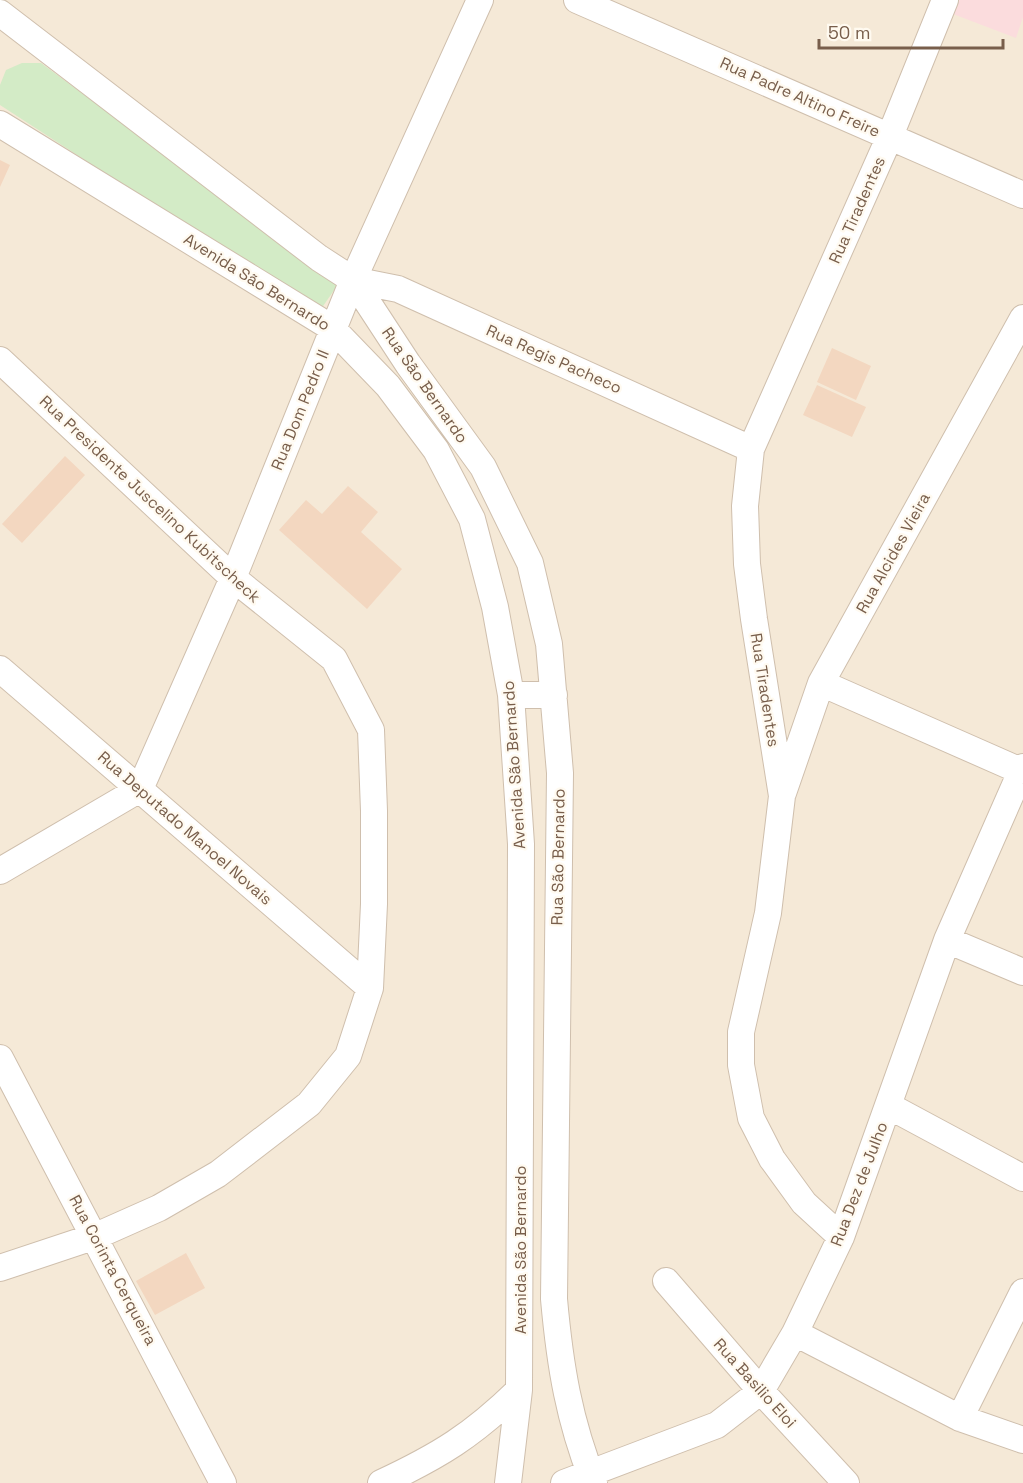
<svg xmlns="http://www.w3.org/2000/svg" width="1023" height="1483" viewBox="0 0 1023 1483" font-family="'Space Grotesk',sans-serif">
<style>
.residential{fill:#f5e9d7}
.medical{fill:#fbdcdd}
.green{fill:#d3ebc6}
.building{fill:#f3d7c0}
.lines{fill:none;stroke-linecap:round;stroke-linejoin:round}
.minor-casing{stroke:#cfbfad;stroke-width:28}
.minor{stroke:#fff;stroke-width:26}
.labels{text-anchor:middle;dominant-baseline:central;stroke-width:4.5;stroke-linejoin:round;paint-order:stroke}
.street-label{font-size:16px;fill:#785e4b;stroke:#fffaf0}
</style>
<rect width="100%" height="100%" fill="#fdf6e9"/>
<path class="residential" d="M0,0H1023V1483H0Z"/>
<path class="medical" d="M935,0H1023V17L1016,38L932,6Z"/>
<path class="green" d="M22,63H41L339,283L319,312L0,105V85L6,70Z"/>
<path class="building" d="M0,160L10,165L0,187Z
M832,348L871,366L856,400L817,382Z
M817,385L866,407L852,437L803,415Z
M65,456L85,475L22,543L2,524Z
M348,486L378,512L361,532L402,569L367,609L279,530L306,500L322,514Z
M186,1253L205,1288L155,1315L136,1281Z"/>
<g class="lines">
<defs>
<path id="minor" d="M577,0L1023,195
M0,13L319,258L353,280L398,289L751,449
M0,124L332,328L388,386L436,450L472,519L495,607L511,695L521,844L519,1390L508,1483
M353,280L408,364L483,467L530,563L549,644L560,773L554,1299C560,1366 569,1421 594,1483
M0,360L233,578L334,659L371,730L374,811V904L370,988L348,1056L309,1104L218,1174L159,1208L96,1236L0,1268
M0,669L370,988
M821,683L1021,771
M511,695H554
M783,793L821,683L1023,318
M0,871L140,789L233,578L353,280L480,0
M947,940L1023,972
M0,1058L223,1483
M889,1106L1023,1178
M841,1237L804,1203L772,1159L751,1118L741,1065V1032L768,913L782,796L754,619L747,564L745,506L751,449L890,136L945,0
M666,1281L761,1391L846,1483
M795,1333L960,1418L1023,1440
M960,1418L1023,1292
M381,1483C439,1456 473,1435 519,1390
M564,1483L717,1425L761,1391L795,1333L841,1237L947,940L1023,767"/>
</defs>
<use href="#minor" class="minor-casing"/>
<use href="#minor" class="minor"/>
</g>
<g class="labels">
<g class="street-label">
<text transform="translate(800 97) rotate(24)">Rua Padre Altino Freire</text>
<text transform="translate(857 210) rotate(-66)">Rua Tiradentes</text>
<text transform="translate(257 282) rotate(32)">Avenida São Bernardo</text>
<text transform="translate(554 359) rotate(24)">Rua Regis Pacheco</text>
<text transform="translate(425 385) rotate(55)">Rua São Bernardo</text>
<text transform="translate(300 410) rotate(-68)">Rua Dom Pedro II</text>
<text transform="translate(150 499) rotate(43)">Rua Presidente Juscelino Kubitscheck</text>
<text transform="translate(893 553) rotate(-61)">Rua Alcides Vieira</text>
<text transform="translate(765 690) rotate(81)">Rua Tiradentes</text>
<text transform="translate(514 765) rotate(-94)">Avenida São Bernardo</text>
<text transform="translate(185 828) rotate(41)">Rua Deputado Manoel Novais</text>
<text transform="translate(558 857) rotate(-89)">Rua São Bernardo</text>
<text transform="translate(859 1184) rotate(-69)">Rua Dez de Julho</text>
<text transform="translate(520 1250) rotate(-90)">Avenida São Bernardo</text>
<text transform="translate(113 1270) rotate(62)">Rua Corinta Cerqueira</text>
<text transform="translate(755 1383) rotate(48)">Rua Basilio Eloi</text>
</g>
</g>
<path d="M819 39v9h184v-9" fill="none" stroke="#785e4b" stroke-width="3"/>
<text x="828" y="39" font-size="18" fill="#785e4b" stroke="#fffaf0" stroke-width="4.5" paint-order="stroke">50 m</text>
</svg>
